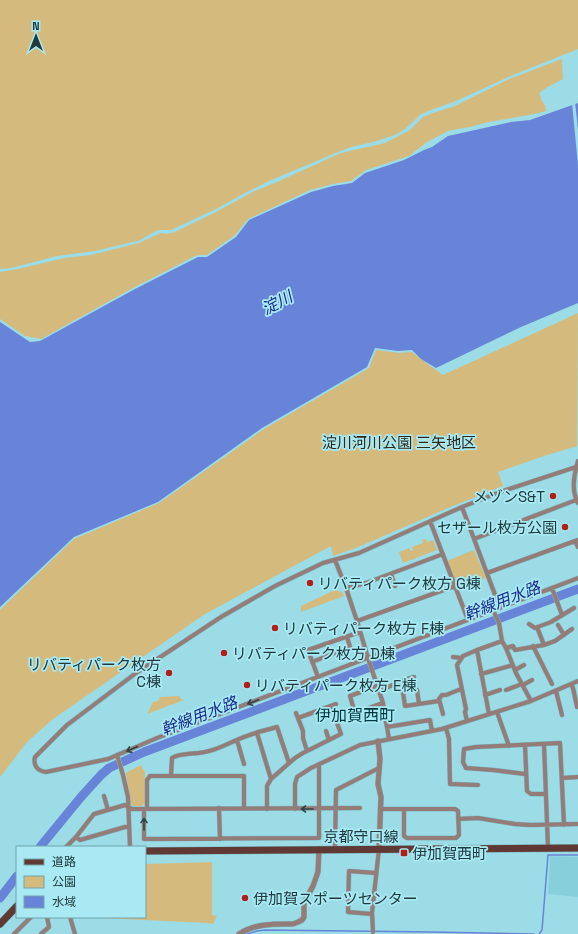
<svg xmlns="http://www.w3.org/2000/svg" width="578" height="934" viewBox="0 0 578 934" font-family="'Space Grotesk','Noto Sans JP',sans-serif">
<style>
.built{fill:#87d0db}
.green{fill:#d4bb7d}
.water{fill:#6884d8}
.pier{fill:#9bdce6}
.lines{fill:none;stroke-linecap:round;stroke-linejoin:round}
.stream{stroke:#6884d8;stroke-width:1.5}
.river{stroke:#6884d8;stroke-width:9}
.minor-casing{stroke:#80b8c1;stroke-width:5}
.tertiary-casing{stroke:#80b8c1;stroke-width:6}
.primary-casing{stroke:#80b8c1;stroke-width:8}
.minor{stroke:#947c79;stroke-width:4}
.tertiary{stroke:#947c79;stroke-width:5}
.primary{stroke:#603934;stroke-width:7}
.oneway{stroke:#314447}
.poi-dot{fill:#b01f1a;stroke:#a8e9f3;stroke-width:1.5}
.labels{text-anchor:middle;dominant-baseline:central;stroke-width:3.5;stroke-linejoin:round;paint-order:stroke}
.park-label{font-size:15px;fill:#302816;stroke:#a8e9f3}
.poi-label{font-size:15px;fill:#203a3e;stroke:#a8e9f3;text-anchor:start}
.street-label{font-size:15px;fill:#203a3e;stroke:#a8e9f3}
.water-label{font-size:16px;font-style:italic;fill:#1b2c8e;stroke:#a8e9f3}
.neighbourhood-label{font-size:16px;fill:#00373e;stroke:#a8e9f3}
</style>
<rect width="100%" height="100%" fill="#9bdce6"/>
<path class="built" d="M550,856L578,857V897L548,894Z"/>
<path class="green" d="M0,0H578V49L513,75L456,101L428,111L420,115L405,129L395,135L373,142L351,147L338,152L269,181L243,194L218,208L171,230H158L138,241L132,242L95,251L57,256L11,268L0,269Z
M562,59L563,79L546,88L539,93L542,101L545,105L546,111L534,114L484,123L474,126L448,131L427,142L409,156L366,170L351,181L333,184L310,190L248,219L235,235L207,255H199L195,256L133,288L41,339L25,336L0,319V272L18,269L65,258L91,255L139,243L161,233L167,234L175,232L214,213L253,192L277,182L341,153L385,143L410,130L423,117L433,113L455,106L507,80Z
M578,313L577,446L544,456L498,472L503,486L448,508L356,548L333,556L331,546L205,614L53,719L27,742L0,777V610L74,539L159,503L264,429L369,368L376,350L399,353L412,352L426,363L443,375Z
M426,539L427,542L433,540L437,550L403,563L399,552L409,548L411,551L413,550L412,547L423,543L422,540Z
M474,550L486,578L458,589L447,561Z
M335,590L342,592L344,596L301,612V606Z
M179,696L181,699L184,700L147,714L153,702L158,701L160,697Z
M141,765L145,773V803L142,806H133L131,804L126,773Z
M212,862V915L217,916L213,924L207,923L103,918V917H145V864Z"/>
<path class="water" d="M578,103V303L521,327L436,368L421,359L412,350L398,351L375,348L367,367L262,428L158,502L74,537L0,607V322L30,342L40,341L135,289L198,257H207L236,237L249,220L311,192L333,186L352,183L365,173L404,160L424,150L432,147L448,136L511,122L530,120Z"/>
<path class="pier" d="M575,102L578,130V165L572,103Z"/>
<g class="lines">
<path class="stream" d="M247,934L257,931L265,930L432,932L534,934
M539,934L542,930L548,855H578"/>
<path class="river" d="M40,847L81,797L101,775L109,768L144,752L578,589
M0,898L17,876"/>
<defs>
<path id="minor" d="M578,461C574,474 571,491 578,503
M576,467L500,492L462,507L359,553L323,563L275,586L221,617L136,673L67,725L35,757C33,765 37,771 46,772L108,759L157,738L578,578
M462,507L500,608
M430,521L468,620
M474,539L576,500
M578,540L575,541L578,547
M335,560L346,588L357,621L368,658L383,703L385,717L387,727L389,739
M487,573L575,541
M391,574L395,586
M346,588L366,583L443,554
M552,588L562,615
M493,610L499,623L502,641
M357,621L455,586
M529,624L535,628L551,622L574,608
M558,625L564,635
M537,627L544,645
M533,646L552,684
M506,648L516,673L531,701
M453,657L461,658
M312,662L350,647L347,637
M515,670L524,665
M481,674L510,666
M318,677L308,650L360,632
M400,682L402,686L405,706L439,701
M571,684L573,688L577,707
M523,685L532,680
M377,686L350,696L355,713L383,703
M417,690L419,704
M506,690L522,684
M379,691L404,680L414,677
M556,691L562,715
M485,695L500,690
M497,712L509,746
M296,713L303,731V738L307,751
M443,714L439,699L442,695H446L461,689
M489,714L477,650L502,641L506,648L513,646L515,650L544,645L555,641L572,629
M298,718L336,704
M467,721L465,712L466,709L457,665L463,656L477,650
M387,727L430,720L432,731
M446,728L449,739L450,784L478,785
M326,731L329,740
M257,733L271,779
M237,740L244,764
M544,744L548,848
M525,745L527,791L531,794H546
M117,755L123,775L128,797L130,847
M525,774L493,770L466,768L463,762L464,749L476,747L560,743L564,825
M171,776L172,758C181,752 197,755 209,751C222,748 234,740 247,736C256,732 267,730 277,727L289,763
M562,778L578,777
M104,796L108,810
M147,808V780L150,776H244V808
M219,808L220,839
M144,809V839L319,838V764
M267,809V786L271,779L295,758L303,753L341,734L331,706
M295,809V784L297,777L311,768L360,745L442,729L531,701L578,681
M380,809H455L458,811L459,835L456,838H407L404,836V809
M458,819L478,818L515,824L530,825L578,824
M76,837L80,840L125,827H129
M66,847L76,837L94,814L125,805L132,809L360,808
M335,849L336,790L379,768
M372,914L348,912L349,871L376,873
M70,917L75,934
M373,932L372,913L379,849
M14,934L31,917
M41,934L49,927L47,917"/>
<path id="tertiary" d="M378,741L380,759L378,784L381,797L379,849
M239,934C255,923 275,924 293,924L298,922L302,920L304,917V903L313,886L318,872L319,849"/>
<path id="primary" d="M145,851L578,848
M0,924L17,906"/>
</defs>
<use href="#minor" class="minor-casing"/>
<use href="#tertiary" class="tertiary-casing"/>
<use href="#primary" class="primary-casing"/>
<use href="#minor" class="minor"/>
<use href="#tertiary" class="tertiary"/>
<use href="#primary" class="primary"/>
</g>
<defs><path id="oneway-shaft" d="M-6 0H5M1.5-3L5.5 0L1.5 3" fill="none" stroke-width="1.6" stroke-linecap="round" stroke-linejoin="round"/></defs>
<g class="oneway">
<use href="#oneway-shaft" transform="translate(253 702) rotate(159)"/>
<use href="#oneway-shaft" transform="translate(132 749) rotate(156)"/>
<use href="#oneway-shaft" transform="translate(307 809) rotate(180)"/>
<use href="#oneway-shaft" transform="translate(144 824) rotate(-90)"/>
</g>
<g class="poi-dot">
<circle cx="553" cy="496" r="4"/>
<circle cx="565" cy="527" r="4"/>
<circle cx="310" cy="583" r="4"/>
<circle cx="275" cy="628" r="4"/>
<circle cx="224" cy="653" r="4"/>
<circle cx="169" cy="673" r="4"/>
<circle cx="247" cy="685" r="4"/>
<rect x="400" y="849" width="8" height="8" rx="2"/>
<circle cx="245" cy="898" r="4"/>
</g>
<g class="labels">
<g class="park-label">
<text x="399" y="442">淀川河川公園 三矢地区</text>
</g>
<g class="poi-label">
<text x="545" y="496" text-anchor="end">メゾンS&amp;T</text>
<text x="557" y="527" text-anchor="end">セザール枚方公園</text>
<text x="318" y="583">リバティパーク枚方 G棟</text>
<text x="283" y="628">リバティパーク枚方 F棟</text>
<text x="232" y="653">リバティパーク枚方 D棟</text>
<text x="161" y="664" text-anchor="end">リバティパーク枚方<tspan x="161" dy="17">C棟</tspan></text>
<text x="255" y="685">リバティパーク枚方 E棟</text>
<text x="412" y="853">伊加賀西町</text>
<text x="253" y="898">伊加賀スポーツセンター</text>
</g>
<g class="street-label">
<text x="361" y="836">京都守口線</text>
</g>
<g class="water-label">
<text transform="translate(277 303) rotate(-28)">淀川</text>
<text transform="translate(502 601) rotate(-21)">幹線用水路</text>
<text transform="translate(199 716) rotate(-21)">幹線用水路</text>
</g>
<g class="neighbourhood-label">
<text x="355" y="715">伊加賀西町</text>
</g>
</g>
<rect x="16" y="846" width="130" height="72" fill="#a8e9f3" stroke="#72a3ab"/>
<rect x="24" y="859" width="20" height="6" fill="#603934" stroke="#72a3ab"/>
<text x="52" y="866" font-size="12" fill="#203a3e">道路</text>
<rect x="24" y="876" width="20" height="12" fill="#d4bb7d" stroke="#72a3ab"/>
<text x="52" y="886" font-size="12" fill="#203a3e">公園</text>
<rect x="24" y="896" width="20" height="12" fill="#6884d8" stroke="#72a3ab"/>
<text x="52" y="906" font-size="12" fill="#203a3e">水域</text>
<g transform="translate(36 36)" stroke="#a8e9f3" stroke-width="3" paint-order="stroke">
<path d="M0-3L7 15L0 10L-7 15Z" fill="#203a3e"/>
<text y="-6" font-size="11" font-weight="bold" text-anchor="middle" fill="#203a3e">N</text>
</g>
</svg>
